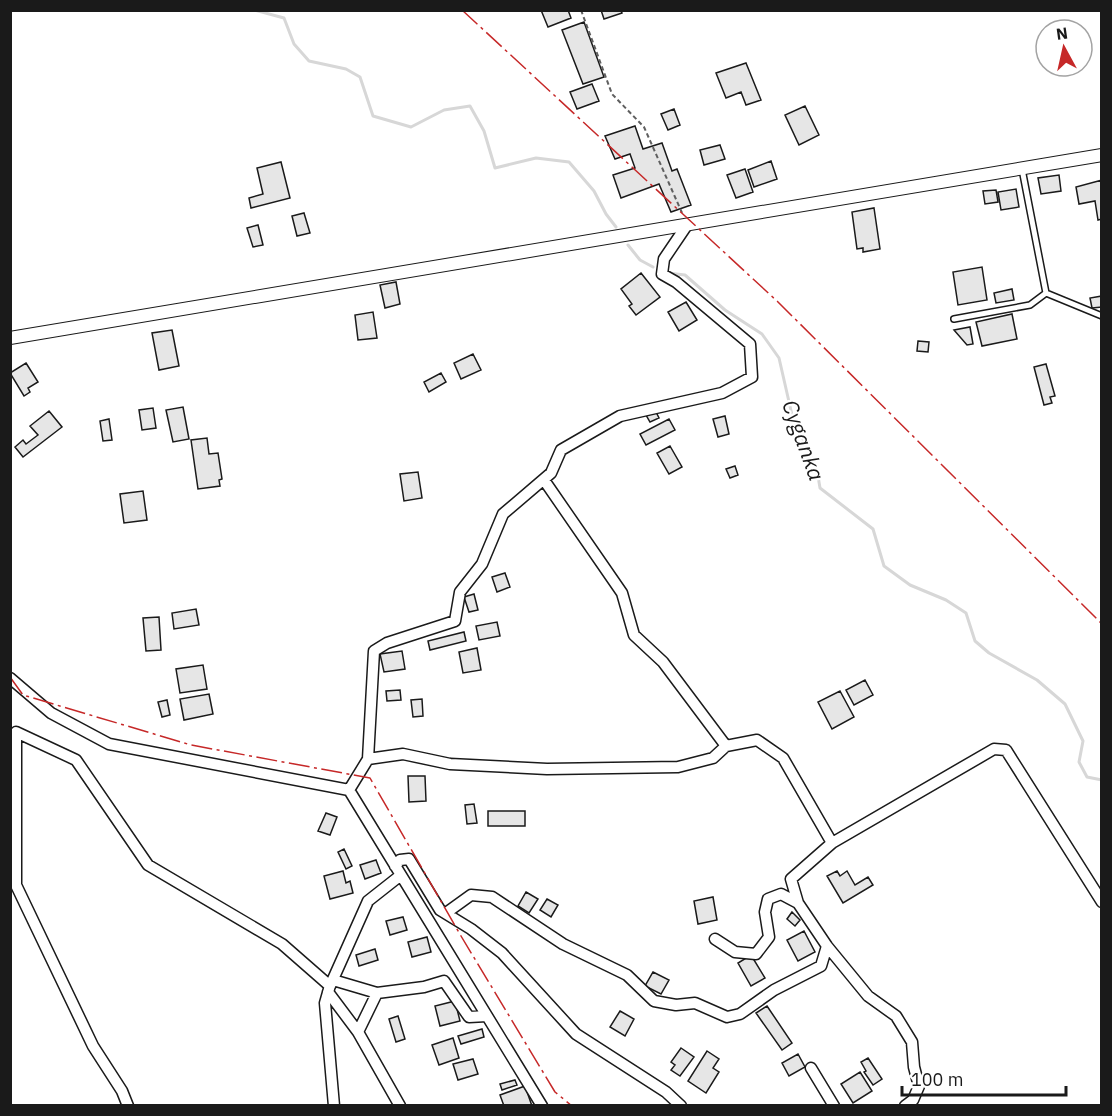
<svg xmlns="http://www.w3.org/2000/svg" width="1112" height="1116" viewBox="0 0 1112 1116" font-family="'IBM Plex Sans',sans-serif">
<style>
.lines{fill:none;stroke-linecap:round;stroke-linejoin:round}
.stream{stroke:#d7d7d7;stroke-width:3}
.building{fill:#e6e6e6;stroke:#1a1a1a;stroke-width:1.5}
.service-casing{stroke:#1a1a1a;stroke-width:8}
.minor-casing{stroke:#1a1a1a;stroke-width:13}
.tertiary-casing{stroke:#1a1a1a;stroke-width:14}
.path{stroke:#5f5f5f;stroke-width:2;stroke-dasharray:4.5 3;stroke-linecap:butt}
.service{stroke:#fff;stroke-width:5}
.minor{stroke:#fff;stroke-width:10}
.tertiary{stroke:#fff;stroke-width:12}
.power{stroke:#c62828;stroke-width:1.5;stroke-dasharray:21 4.5 3 4.5;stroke-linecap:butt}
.labels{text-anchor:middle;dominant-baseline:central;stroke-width:4.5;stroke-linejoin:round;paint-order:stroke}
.water-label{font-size:22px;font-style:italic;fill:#1a1a1a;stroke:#fff}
</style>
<rect width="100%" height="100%" fill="#fff"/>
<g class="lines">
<path class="stream" d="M254,10L284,18L294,44L309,61L346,69L360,77L373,116L411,127L444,110L470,106L484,131L495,168L536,158L569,162L594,191L606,214L616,227
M628,245L640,260L653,267
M668,273L685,275L725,310L762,334L779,358L792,415L817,470L820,488L873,529L884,566L910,585L946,600L966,613L975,641L989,653L1037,680L1065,704L1083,741L1079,762L1087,777L1102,780"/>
</g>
<path class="building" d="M541,10H568L571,18L548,27Z
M601,10H621L622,13L604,19Z
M584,22L604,77L583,84L562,30Z
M746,63L761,100L746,105L741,92L726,98L716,73Z
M592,84L599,101L577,109L570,92Z
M805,106L819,135L799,145L785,115Z
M674,109L680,125L668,130L661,114Z
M635,126L643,149L662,143L672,171L677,169L691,205L671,212L659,184L621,198L613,175L635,168L630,154L615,159L605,136Z
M720,145L725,159L704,165L700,150Z
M771,161L777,179L754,187L748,170Z
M281,162L290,198L251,208L249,198L263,194L257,168Z
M745,169L753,192L736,198L727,175Z
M1059,175L1061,191L1041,194L1038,178Z
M1102,180V219L1098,220L1095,201L1079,204L1076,187Z
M1016,189L1019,207L1001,210L998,192Z
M996,190L998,202L985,204L983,191Z
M874,208L880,249L863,252V248L857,249L852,212Z
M304,213L310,233L297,236L292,216Z
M258,225L263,245L253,247L247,228Z
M982,267L987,300L958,305L953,272Z
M641,273L660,297L636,315L629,306L632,304L621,289Z
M396,282L400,304L385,308L380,285Z
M1012,289L1014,300L996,303L994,293Z
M1102,296V307L1092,308L1090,298Z
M686,302L697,320L679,331L668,312Z
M373,312L377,338L358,340L355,315Z
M1012,314L1017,339L982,346L976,322Z
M970,327L973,344L967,345L954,330Z
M172,330L179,366L159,370L152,333Z
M918,341L929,342L928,352L917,351Z
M473,354L481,370L461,379L454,363Z
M26,363L38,382L28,388L30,392L24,396L10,373Z
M1046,364L1055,396L1050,397L1052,403L1044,405L1034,367Z
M441,373L446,382L429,392L424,382Z
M183,407L189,439L173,442L166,410Z
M153,408L156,428L142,430L139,410Z
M655,410L659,418L650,422L646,415Z
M49,411L62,427L23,457L15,447L23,440L26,444L38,435L30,426Z
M725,416L729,434L718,437L713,419Z
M109,419L112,440L103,441L100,421Z
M669,419L675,430L646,445L640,434Z
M207,438L209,454L218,453L222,479L219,480L220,486L198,489L191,440Z
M670,446L682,467L669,474L657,453Z
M735,466L738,475L730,478L726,469Z
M418,472L422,498L404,501L400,474Z
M143,491L147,520L124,523L120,494Z
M505,573L510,587L497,592L492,577Z
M474,594L478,610L469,612L464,597Z
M196,609L199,625L174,629L172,613Z
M159,617L161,650L146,651L143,618Z
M497,622L500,636L479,640L476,626Z
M464,632L466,641L430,650L428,641Z
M477,648L481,670L463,673L459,652Z
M402,651L405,669L384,672L380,654Z
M203,665L207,689L180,693L176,669Z
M865,680L873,695L854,705L846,690Z
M400,690L401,700L387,701L386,691Z
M840,691L854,717L832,729L818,702Z
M209,694L213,714L184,720L180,699Z
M422,699L423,716L413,717L411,700Z
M167,700L170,715L162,717L158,702Z
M408,776H425L426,801L409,802Z
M474,804L477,823L467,824L465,805Z
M488,811H525V826H488Z
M326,813L337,817L330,835L318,831Z
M344,849L352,866L346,869L338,852Z
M376,860L381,873L365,879L360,865Z
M343,871L346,883L350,881L353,893L330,899L324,876Z
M837,871L840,876L847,871L855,885L868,877L873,885L843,903L827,876Z
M526,892L538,899L529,913L518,906Z
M713,897L717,920L698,924L694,901Z
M547,899L558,905L551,917L540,910Z
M792,912L800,920L795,926L787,919Z
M403,917L407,930L390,935L386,921Z
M804,931L815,952L798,961L787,940Z
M427,937L431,952L412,957L408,942Z
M375,949L378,960L359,966L356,955Z
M751,955L765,978L751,986L738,963Z
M653,972L669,980L661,994L645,986Z
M455,1001L460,1021L440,1026L435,1006Z
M767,1006L792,1043L782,1050L756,1013Z
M620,1011L634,1019L625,1036L610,1027Z
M398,1016L405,1039L396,1042L389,1019Z
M482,1029L484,1037L461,1044L458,1036Z
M453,1038L459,1058L439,1065L432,1045Z
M681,1048L694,1057L680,1076L671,1070L675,1065L671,1062Z
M707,1051L719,1059L713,1068L719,1072L706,1093L688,1081Z
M798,1054L805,1067L789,1076L782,1063Z
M868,1058L882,1079L873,1085L864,1072L866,1071L861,1062Z
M473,1059L478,1074L458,1080L453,1064Z
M860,1072L872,1091L853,1103L841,1084Z
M515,1080L517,1085L502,1090L500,1084Z
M525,1086L532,1106H504L500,1095Z"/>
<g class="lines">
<defs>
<path id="service" d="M1022,169L1046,293L1102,316
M954,319L1030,305L1046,293"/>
<path id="minor" d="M544,480L622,593L634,635L663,662L726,746L757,740L783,758L832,843L994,749L1006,750L1102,902
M10,678L51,713L109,744L349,790L542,1106
M368,759L403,754L450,764L547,769L678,767L713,758L726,746
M349,790L368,759L374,651L387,643L455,621L460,592L482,564L503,514L551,473L561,450L620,416L722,393L752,377L750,344L676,282L662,274L664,259L687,225
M832,843L791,879L798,903L827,946L868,996L896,1016L912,1042L914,1067L919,1086L913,1100L905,1106
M395,866L400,860L409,859L440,910L471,929L502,953L576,1034L666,1092L681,1106
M446,913L471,895L492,897L563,944L627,975L654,1001L676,1005L695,1003L727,1017L740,1014L774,990L821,966L827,946
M715,939L735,952L756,954L769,937L765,912L768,899L781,894L798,903
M333,980L377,993
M329,989L325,1003L334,1106
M328,992L358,1032L400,1106
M358,1032L377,993L424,987L444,981L469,1017L487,1016
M811,1068L834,1106
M128,1106L122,1091L93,1046L16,885V732L76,760L148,865L282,944L330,986L368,901L401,875"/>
<path id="tertiary" d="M10,338L1102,155"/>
</defs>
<use href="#service" class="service-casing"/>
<use href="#minor" class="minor-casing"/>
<use href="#tertiary" class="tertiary-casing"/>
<path class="path" d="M581,10L612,94L644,127L683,215"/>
<use href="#service" class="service"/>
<use href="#minor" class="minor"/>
<use href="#tertiary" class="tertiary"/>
<path class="power" d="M462,10L778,302L1102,624
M10,677L23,695L191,745L370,778L461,936L555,1092L572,1106"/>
</g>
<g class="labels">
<g class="water-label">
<text transform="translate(804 440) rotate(70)">Cyganka</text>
</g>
</g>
<rect width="1112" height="1116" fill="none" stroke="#1a1a1a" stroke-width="24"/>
<g transform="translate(1064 48) rotate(352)"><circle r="28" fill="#ffffff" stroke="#a3a3a3" stroke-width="1.5"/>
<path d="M0-4.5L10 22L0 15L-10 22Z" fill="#c62828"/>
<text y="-9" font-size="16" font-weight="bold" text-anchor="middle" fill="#1a1a1a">N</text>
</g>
<path d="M902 1086v9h164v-9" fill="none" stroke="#1a1a1a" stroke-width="3"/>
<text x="911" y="1086" font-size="18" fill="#1a1a1a" stroke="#ffffff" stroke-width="4.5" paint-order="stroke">100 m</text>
</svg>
